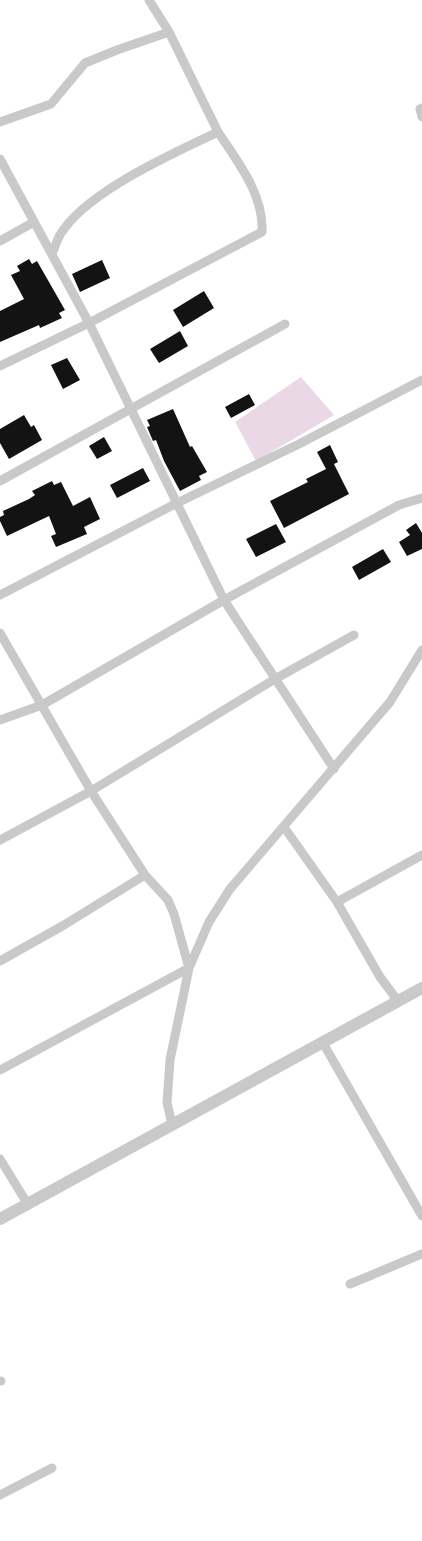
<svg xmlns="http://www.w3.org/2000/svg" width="422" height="1541" viewBox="0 0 422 1541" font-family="Helvetica,sans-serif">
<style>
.green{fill:#ead8e7}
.building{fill:#131313}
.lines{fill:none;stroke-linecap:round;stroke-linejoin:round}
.minor{stroke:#c9c9c9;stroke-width:9}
.tertiary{stroke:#c9c9c9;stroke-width:12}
</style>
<rect width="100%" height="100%" fill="#fff"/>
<path class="green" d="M301,377L334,415L256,461L235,422Z"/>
<path class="building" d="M29,259L32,264L37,261L65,310L59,313L62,318L40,328L39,325L0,342V311L24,299L11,275L20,271L17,266Z
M102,260L110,278L80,292L72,274Z
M204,291L214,308L183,327L173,310Z
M180,331L188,346L159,363L150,349Z
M67,358L80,380L63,389L51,365Z
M249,394L255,405L231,418L225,407Z
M173,409L190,447L192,446L207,472L199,476L201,480L180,491L164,461L156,440L153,441L147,427L150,426L147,420Z
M24,415L31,427L34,425L42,440L9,459L0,443V429Z
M104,437L112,451L97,459L89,446Z
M330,445L338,462L334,464L349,494L284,528L270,501L308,482L306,479L326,469L317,452Z
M143,468L150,481L117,498L110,485Z
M52,481L54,485L61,482L73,506L90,497L100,519L84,527L87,534L56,547L51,536L56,534L49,516L7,536L0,521V517L4,515L3,511L29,499L35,495L32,491Z
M416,523L422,533V549L407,556L399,542L410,535L406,530Z
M276,524L286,542L256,557L246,539Z
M383,549L391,562L359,580L352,567Z"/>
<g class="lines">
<path class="minor" d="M422,108L420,109L422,117
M0,122L51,104L85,63L117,50L169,32
M0,159L89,323L224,600L334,769
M0,241L34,222
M52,254C55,246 58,236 64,229C92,190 173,153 218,132L169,32L149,0
M0,366L89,323L262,232C264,195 238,162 218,132
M0,481L285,324
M0,595L177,503L299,444L422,380
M0,633L91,791L145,875L168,900L174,914L189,968L0,1070
M0,720L42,705L224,600L399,505L422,498
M284,827L337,902L380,977L398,1001
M0,840L91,791L275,679L354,635
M337,902L422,855
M0,961L64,925L145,875
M323,1043L422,1216
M172,1124L167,1103L170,1060L189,968L209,922L230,889L390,702L422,650
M0,1159L27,1203
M350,1284L422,1254
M0,1381H1
M0,1495L52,1468"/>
<path class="tertiary" d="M0,1219L422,988"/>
</g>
</svg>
